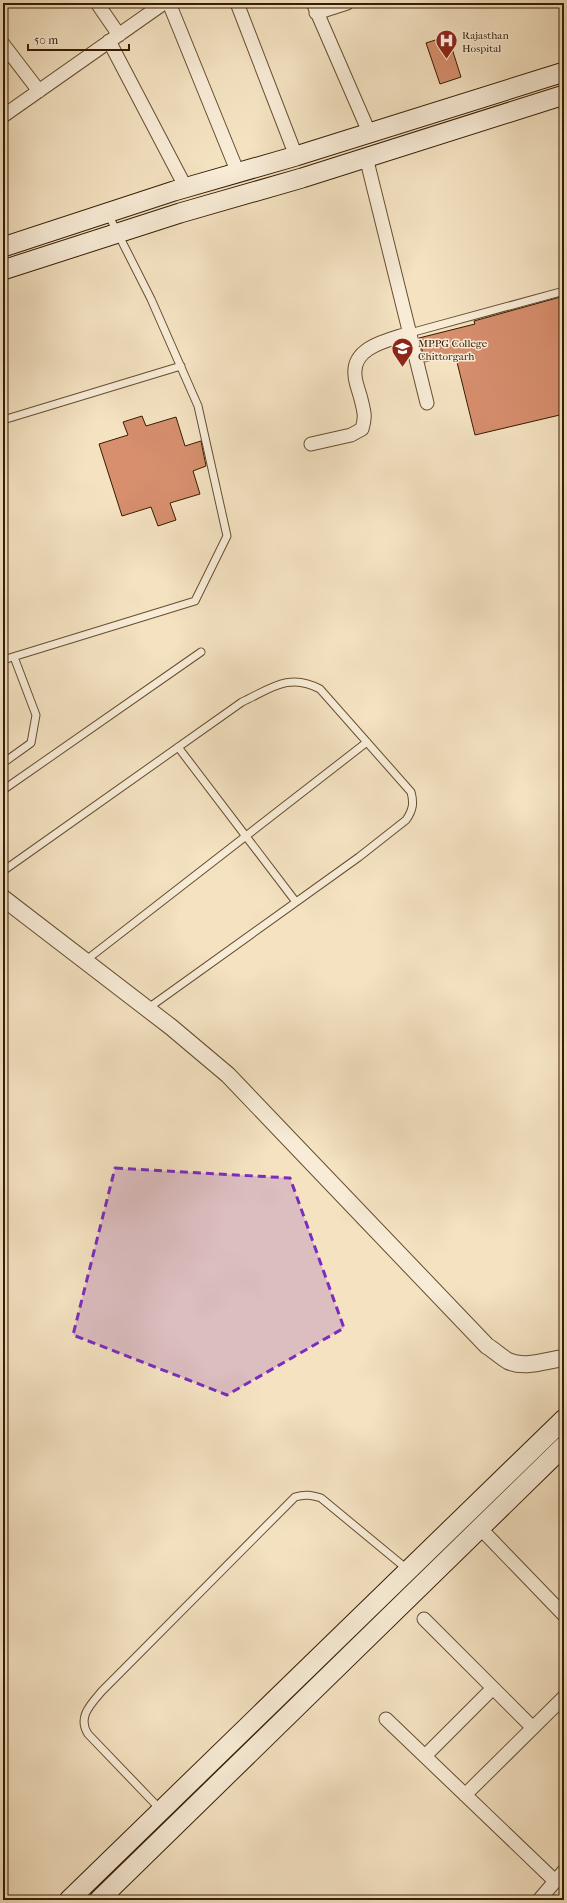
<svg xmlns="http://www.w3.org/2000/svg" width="567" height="1903" viewBox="0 0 567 1903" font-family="'IM FELL French Canon',serif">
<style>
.building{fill:#d78f6e;stroke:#361c00}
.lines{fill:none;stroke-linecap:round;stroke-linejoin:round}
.service-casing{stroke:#664e30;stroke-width:9}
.minor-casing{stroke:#664e30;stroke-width:15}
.tertiary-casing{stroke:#664e30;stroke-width:18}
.secondary-casing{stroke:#361c00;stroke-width:21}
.service{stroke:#f8ecd7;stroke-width:7}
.minor{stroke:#f8ecd7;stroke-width:13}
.tertiary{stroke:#f8ecd7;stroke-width:16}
.secondary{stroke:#f8ecd7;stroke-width:19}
.marked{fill:#7b2cbf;fill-opacity:0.2;stroke:#7b2cbf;stroke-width:3;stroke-dasharray:8 5;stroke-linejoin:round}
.labels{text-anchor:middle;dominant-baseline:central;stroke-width:3;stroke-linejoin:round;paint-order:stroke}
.poi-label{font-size:11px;fill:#361c00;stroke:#f8ecd7;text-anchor:start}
</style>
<rect width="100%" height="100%" fill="#f4e2c1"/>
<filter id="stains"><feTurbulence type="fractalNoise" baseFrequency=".005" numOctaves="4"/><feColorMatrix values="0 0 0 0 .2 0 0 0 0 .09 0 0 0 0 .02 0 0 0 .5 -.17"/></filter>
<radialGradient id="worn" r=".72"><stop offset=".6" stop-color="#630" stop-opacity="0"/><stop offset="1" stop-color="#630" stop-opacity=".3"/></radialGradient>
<path class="building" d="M448,36L461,77L440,84L426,43Z
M564,296V414L475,435L455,354L425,362L419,338L475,324L474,321Z
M142,416L146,426L176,417L185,446L201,441L206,466L193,471L200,494L170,503L176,520L158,526L151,507L122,516L99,444L128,435L123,422Z"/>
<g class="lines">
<defs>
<path id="service" d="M410,333L564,291
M3,420L181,366
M3,660L195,601L227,536L198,406L151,299L108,214
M178,747L296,902
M3,763L31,743L36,715L14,657
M3,790L201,652
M3,871L242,702C270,689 289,672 320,689L411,792C414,803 413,810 406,820L359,857L147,1009
M85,961L367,742
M161,1810L88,1734C77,1717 91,1704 102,1691L295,1497C305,1494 311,1495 321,1498L407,1569"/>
<path id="minor" d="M97,3L119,35
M169,3L238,173
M237,3L296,156
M313,3L369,132
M316,13L347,3
M109,41L186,188
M3,44L39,91
M3,116L164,3
M366,157L427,403
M311,444L351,435L362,429C366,416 364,412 361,399C359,391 355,382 355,375C352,346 390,340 410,333
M480,1528L564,1615
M424,1619L533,1728
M386,1719L555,1881
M425,1756L493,1688
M465,1795L564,1697
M539,1900L564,1871"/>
<path id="tertiary" d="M3,898L171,1027L228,1075L487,1346C494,1350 501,1357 508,1361C525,1369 546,1360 564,1358"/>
<path id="secondary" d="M3,247L174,191L296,156L564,72
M3,270L180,213L302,178L564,95
M69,1900L564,1419
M99,1900L564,1446"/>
</defs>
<use href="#service" class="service-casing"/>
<use href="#minor" class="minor-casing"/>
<use href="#tertiary" class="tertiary-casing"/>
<use href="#secondary" class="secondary-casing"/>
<use href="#service" class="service"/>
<use href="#minor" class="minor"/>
<use href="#tertiary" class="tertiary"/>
<use href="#secondary" class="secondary"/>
</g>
<path class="marked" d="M115,1168L290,1178L344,1328L227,1395L73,1335Z"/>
<defs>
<symbol id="hospital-pin" viewBox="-11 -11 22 30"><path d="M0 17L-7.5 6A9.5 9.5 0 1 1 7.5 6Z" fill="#8f2418" stroke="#f8ecd7"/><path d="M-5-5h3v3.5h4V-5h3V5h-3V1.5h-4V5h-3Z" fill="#fff"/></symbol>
<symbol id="university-pin" viewBox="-11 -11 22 30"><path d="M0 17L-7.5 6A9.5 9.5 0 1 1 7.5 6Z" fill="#8f2418" stroke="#f8ecd7"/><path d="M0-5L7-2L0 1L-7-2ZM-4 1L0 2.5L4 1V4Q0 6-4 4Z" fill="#fff"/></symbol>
</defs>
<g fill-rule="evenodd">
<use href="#hospital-pin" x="434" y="28" width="25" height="34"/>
<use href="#university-pin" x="390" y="336" width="25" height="34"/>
</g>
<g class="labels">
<g class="poi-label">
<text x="462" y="35">Rajasthan<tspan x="462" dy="13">Hospital</tspan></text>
<text x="418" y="343">MPPG College<tspan x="418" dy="13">Chittorgarh</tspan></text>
</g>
</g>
<rect width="567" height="1903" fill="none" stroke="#f4e2c1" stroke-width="16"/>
<rect x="4" y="4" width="559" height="1895" fill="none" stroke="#361c00" stroke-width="2"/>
<rect x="8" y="8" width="551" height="1887" fill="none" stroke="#361c00"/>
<path d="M28 44v6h101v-6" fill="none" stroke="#361c00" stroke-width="2"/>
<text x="34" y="44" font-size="12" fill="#361c00" stroke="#f8ecd7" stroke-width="3" paint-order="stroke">50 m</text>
<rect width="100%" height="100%" filter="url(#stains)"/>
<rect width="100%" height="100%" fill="url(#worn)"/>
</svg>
